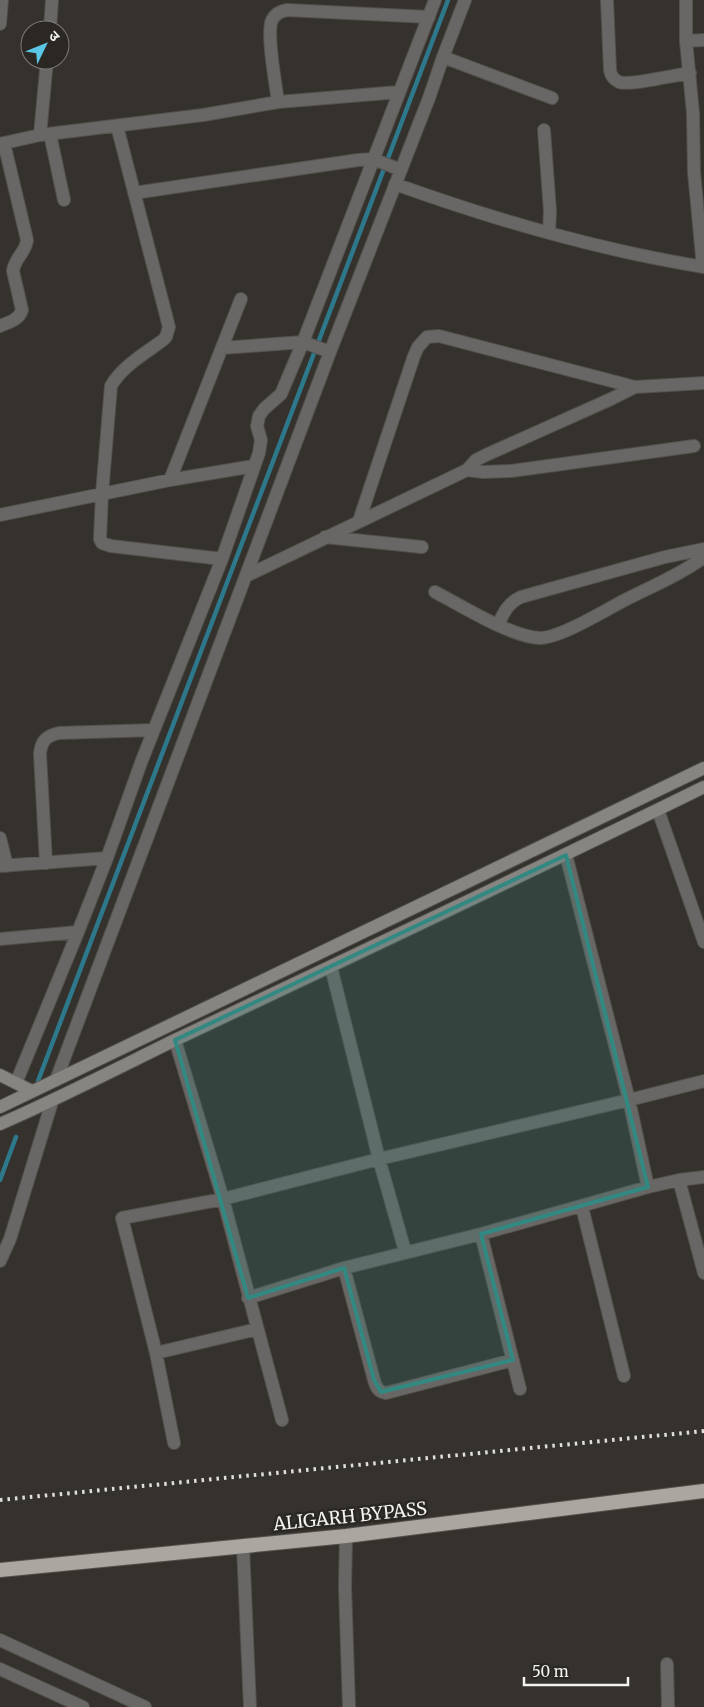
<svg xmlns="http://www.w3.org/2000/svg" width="704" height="1707" viewBox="0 0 704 1707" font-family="Merriweather,'Noto Sans Devanagari',serif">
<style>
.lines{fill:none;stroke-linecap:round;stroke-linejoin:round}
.stream{stroke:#2e788b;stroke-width:4.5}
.minor-casing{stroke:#54514c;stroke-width:14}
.secondary-casing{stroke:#54514c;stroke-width:14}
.trunk-casing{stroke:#54514c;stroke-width:16}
.minor{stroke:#696765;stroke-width:12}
.secondary{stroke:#878581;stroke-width:12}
.trunk{stroke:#aaa6a0;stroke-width:14}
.rail{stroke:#e1dfdb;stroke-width:4;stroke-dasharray:2.5 5;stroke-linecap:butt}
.marked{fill:#328982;fill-opacity:0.2;stroke:#328982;stroke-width:4;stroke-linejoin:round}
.labels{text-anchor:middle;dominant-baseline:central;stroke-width:5;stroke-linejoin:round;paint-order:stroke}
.street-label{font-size:18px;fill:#f5f3f0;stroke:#2b2824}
</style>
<rect width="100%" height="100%" fill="#35322d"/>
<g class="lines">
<path class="stream" d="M38,1081L448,0
M0,1180L16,1137"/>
<defs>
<path id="minor" d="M607,0L610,70C611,76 613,79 619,82C630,86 675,75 690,73
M686,0V41L693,113L694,172L703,267
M0,24L2,0
M50,30L52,0
M686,41L704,40
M443,57L552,98
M278,102C276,86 266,33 272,20C275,14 281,11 287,10L429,17
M117,126L169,327L166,337L163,340C146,353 122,366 111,386L102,494L100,539L102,543L111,546L222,559
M544,130L550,211L549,233
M50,134L64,200
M40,135L47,60
M0,144L40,135L203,115L278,102L399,92
M395,184C495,220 598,250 704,267
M134,193L358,160L373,159L401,170
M0,326C9,322 19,320 22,310L13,271C14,259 26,252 27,240L4,143
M222,348L303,342L330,352
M467,470L483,472L511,471L694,446
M170,480L241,299
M0,515L170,480L254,466
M359,521L414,356L418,347L427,337L439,336L635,387L704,383
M325,537L422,547
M246,576L467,470L476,460L486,455L611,399L635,387
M435,592C462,606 511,637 540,638C560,638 604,611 623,601C650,587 680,575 704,557
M498,625C504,612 508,603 521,597L665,557L704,549
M658,810L704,942
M0,838L7,866
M566,855L629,1100L648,1187
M46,863L40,754C41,741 46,736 59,733L154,730
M0,866L107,858
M0,939L78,932
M331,967L379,1159L405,1251
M175,1040L223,1199L282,1420
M56,1080L330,352L429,98L443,57L465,0
M16,1083L78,932L107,858L142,760L222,559L259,453L261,440L257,426L259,416L264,409L281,394L303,342L435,0
M679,1180L704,1273
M582,1207L624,1376
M481,1234L520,1389
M0,1261L10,1239L52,1102
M344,1268L374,1380C376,1387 378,1392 386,1393L513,1360
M248,1298L344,1268L481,1234L648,1187L679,1180L704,1177
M257,1329L156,1353L122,1218L223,1199L379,1159L629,1100L704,1081
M156,1353L174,1443
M346,1536L345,1586L349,1707
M243,1546L250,1707
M0,1640L145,1707
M667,1664L668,1707
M0,1669L83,1707"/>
<path id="secondary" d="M0,1075L32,1091
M0,1107C234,992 470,883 704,768
M0,1124C60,1098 118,1068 177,1039C353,956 529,873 704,787"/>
<path id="trunk" d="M0,1570L346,1536L704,1491"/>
</defs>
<use href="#minor" class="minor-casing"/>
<use href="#secondary" class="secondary-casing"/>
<use href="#trunk" class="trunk-casing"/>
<use href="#minor" class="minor"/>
<use href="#secondary" class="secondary"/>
<use href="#trunk" class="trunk"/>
<path class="rail" d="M0,1500L704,1431"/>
</g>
<path class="marked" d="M566,855L648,1187L481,1234L513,1360L381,1392L374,1380L344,1268L248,1298L175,1040Z"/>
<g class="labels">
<g class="street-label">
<text transform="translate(350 1516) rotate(-6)">ALIGARH BYPASS</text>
</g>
</g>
<g transform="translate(45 45) rotate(47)"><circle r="24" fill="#2b2824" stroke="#7c7976"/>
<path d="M0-4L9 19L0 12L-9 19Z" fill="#5bc7e7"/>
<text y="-8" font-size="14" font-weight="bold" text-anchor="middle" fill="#f5f3f0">उ</text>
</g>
<path d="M524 1677v8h104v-8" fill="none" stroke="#f5f3f0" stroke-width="2.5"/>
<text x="532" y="1677" font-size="15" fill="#f5f3f0" stroke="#2b2824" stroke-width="4" paint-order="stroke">50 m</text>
</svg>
